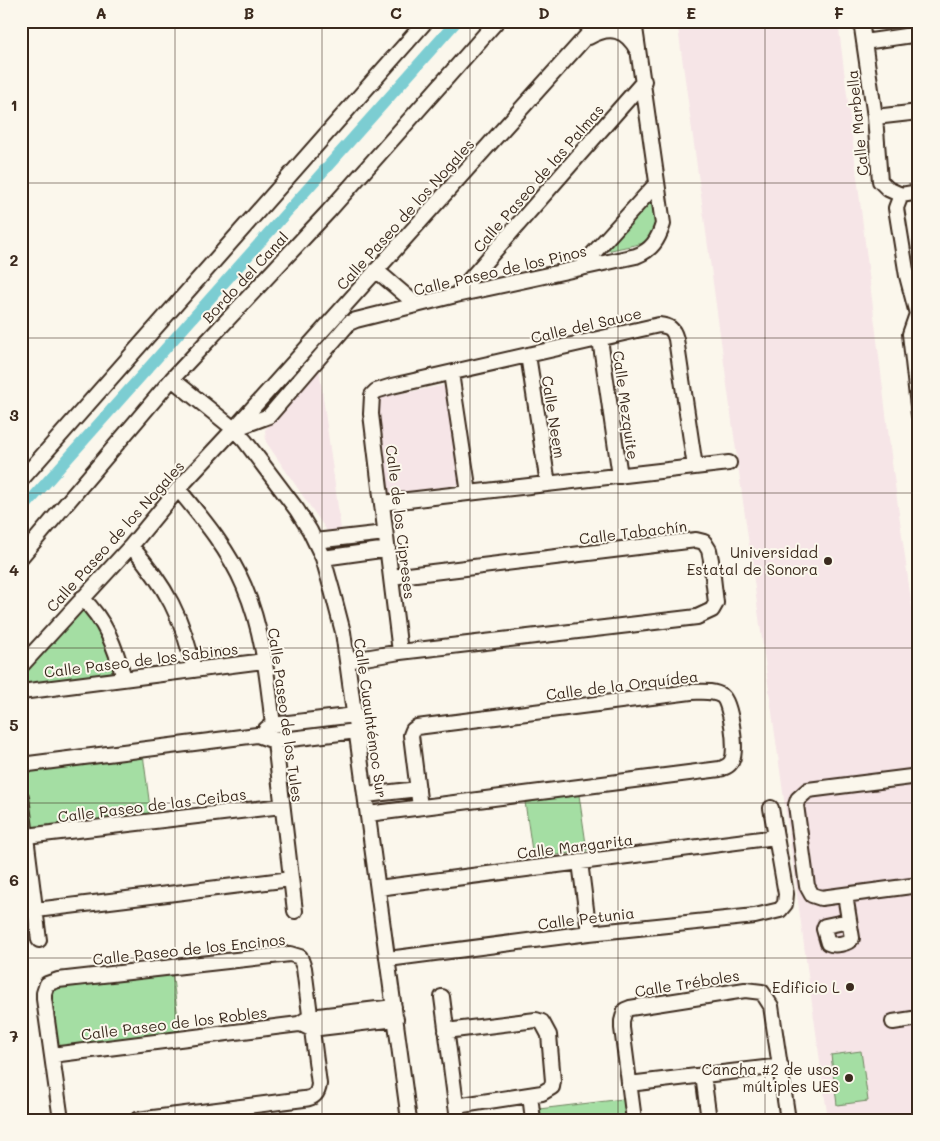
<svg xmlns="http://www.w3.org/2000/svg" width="940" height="1141" viewBox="0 0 940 1141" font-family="Mali,sans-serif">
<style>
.built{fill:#f6e5e7}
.green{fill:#a4dea3;stroke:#708460}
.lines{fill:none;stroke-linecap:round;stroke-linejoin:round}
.canal{stroke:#7ccdd2;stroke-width:11}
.minor-casing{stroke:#3b2a1e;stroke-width:18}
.minor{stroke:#fbf7ec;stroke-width:14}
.grid{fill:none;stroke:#3b2a1e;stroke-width:1;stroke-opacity:0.55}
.poi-dot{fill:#3b2a1e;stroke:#fbf7ec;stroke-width:2}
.labels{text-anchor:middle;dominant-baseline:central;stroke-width:4;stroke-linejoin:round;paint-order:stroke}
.street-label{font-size:15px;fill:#3b2a1e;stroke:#fbf7ec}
.poi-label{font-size:15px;fill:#3b2a1e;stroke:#fbf7ec;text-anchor:end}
.neatline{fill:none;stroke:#3b2a1e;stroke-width:2}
.grid-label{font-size:16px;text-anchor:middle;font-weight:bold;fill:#3b2a1e}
</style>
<rect width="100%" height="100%" fill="#fbf7ec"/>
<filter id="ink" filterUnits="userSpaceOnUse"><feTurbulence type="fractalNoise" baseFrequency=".02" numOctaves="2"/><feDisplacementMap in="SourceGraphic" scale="10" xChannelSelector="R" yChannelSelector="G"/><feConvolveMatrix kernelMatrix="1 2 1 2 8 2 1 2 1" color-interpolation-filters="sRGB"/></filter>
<g filter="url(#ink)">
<path class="built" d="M677,21H838L892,463L919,658V1120H828Z
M319,368L341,529L327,531L266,442L265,430Z
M446,385L459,485L387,494L376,398Z"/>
<path class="green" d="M653,196C656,213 661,233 644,243L602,252Z
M79,597L100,620L119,680L21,691V662Z
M143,754L151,815L25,832L21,795V770Z
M579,795L587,851L533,858L525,802Z
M172,972L180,1032L56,1049L46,987Z
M861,1051L868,1101L837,1105L831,1055Z
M623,1099L626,1120H540L539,1109Z"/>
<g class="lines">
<path class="canal" d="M21,511L457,21"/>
<defs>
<path id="minor" d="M861,21L875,117L880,181L888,189L901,195L919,192
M589,37C610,25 626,29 637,50
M864,42L919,34
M875,117L919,112
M901,195L896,208L907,276L917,314L910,334L919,415
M580,268L657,183
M376,270L417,305
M456,295L644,81
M600,339L620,476
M528,355L548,484
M451,373L469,493
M172,379L234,429L245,441L297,510L310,531L323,558L332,590L343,632L347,661L409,1120
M237,428L269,416L349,323L356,320L456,295L636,256C652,250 658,240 663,224L634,21
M21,480L426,21
M178,489C202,518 229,550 244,586C264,632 268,684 274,734C281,793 288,852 295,911
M382,503L729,463
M315,541L385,533
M131,546C166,586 183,618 194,670
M21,557L172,379L328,212L497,21
M323,558L388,549
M82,598C106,621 115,647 124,678
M400,652L371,414L372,395L376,391L392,386L659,325C669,326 673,328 676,339L695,467
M347,661L400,652L697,617L712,610L716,603L711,560L709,550L704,542L696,540L391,577
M21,666L131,546L178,489L234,429L600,21
M21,692L264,661
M266,729L272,725L355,715
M21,765L257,735L274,741L357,731
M919,776L808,790L798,799L796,805L807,886L812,895L821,898L919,885
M366,795L418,789
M21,797L39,940
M368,814L720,769C725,767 730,766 732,760C737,750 731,703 722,696C713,690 701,692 691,692L417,727L413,730L411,735L420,807
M26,836L282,806
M580,862L589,933
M378,888L776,837
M845,895L852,938C848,944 834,946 828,943L824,929L825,926L849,921
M36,910L291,879
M388,959L589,933L755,916L780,910L785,904L786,894L771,808
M442,997L458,1120
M893,1022L919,1018
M303,1025L311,1029L396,1019
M446,1031L536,1020L542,1022L549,1035L553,1081L552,1087L542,1093L456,1106
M52,1055L299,1024L310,1017L394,1007
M703,1075L709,1120
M629,1084L781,1066
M530,1095L533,1120
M61,1120L44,999V993L47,984L58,980L290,954L300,957L304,968L319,1084C318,1094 314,1098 304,1099L137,1120
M634,1120L622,1028V1021L625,1010L630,1008L745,990L762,992L771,1006L788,1120"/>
</defs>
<use href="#minor" class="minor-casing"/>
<use href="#minor" class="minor"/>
</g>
</g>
<path class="grid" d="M175,21V1120M322,21V1120M470,21V1120M618,21V1120M765,21V1120M21,183H919M21,338H919M21,493H919M21,648H919M21,803H919M21,958H919"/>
<g class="poi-dot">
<circle cx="828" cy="561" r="5"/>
<circle cx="850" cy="987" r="5"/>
<circle cx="849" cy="1078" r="5"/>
</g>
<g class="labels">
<g class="street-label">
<text transform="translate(857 123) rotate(-96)">Calle Marbella</text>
<text transform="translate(538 178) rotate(-49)">Calle Paseo de las Palmas</text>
<text transform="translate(405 214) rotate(-48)">Calle Paseo de los Nogales</text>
<text transform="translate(500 270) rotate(-13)">Calle Paseo de los Pinos</text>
<text transform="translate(245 277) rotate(-47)">Bordo del Canal</text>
<text transform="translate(586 325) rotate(-13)">Calle del Sauce</text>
<text transform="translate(626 405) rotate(82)">Calle Mezquite</text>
<text transform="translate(554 417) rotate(81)">Calle Neem</text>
<text transform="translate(401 522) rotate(83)">Calle de los Cipreses</text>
<text transform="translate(633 532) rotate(-7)">Calle Tabachín</text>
<text transform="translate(115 536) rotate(-48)">Calle Paseo de los Nogales</text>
<text transform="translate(141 660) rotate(-7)">Calle Paseo de los Sabinos</text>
<text transform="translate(622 685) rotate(-7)">Calle de la Orquídea</text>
<text transform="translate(286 715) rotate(82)">Calle Paseo de los Tules</text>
<text transform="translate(371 718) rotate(82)">Calle Cuauhtémoc Sur</text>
<text transform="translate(152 805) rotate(-7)">Calle Paseo de las Ceibas</text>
<text transform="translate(575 846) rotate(-7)">Calle Margarita</text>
<text transform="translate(586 918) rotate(-7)">Calle Petunia</text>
<text transform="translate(189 949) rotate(-6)">Calle Paseo de los Encinos</text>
<text transform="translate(687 983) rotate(-9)">Calle Tréboles</text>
<text transform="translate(174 1023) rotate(-7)">Calle Paseo de los Robles</text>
</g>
<g class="poi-label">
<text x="818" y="552">Universidad<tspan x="818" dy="17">Estatal de Sonora</tspan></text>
<text x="840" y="987">Edificio L</text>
<text x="839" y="1069">Cancha #2 de usos<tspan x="839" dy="17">múltiples UES</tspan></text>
</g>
</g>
<rect width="940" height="1141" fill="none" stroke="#fbf7ec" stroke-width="55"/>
<rect x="28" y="28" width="884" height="1086" class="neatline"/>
<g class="grid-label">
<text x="101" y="19">A</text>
<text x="249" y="19">B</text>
<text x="396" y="19">C</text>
<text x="544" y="19">D</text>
<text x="691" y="19">E</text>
<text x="839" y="19">F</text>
<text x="14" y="111">1</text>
<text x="14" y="266">2</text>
<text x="14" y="421">3</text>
<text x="14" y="576">4</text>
<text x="14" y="731">5</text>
<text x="14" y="886">6</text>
<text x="14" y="1042">7</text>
</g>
</svg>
